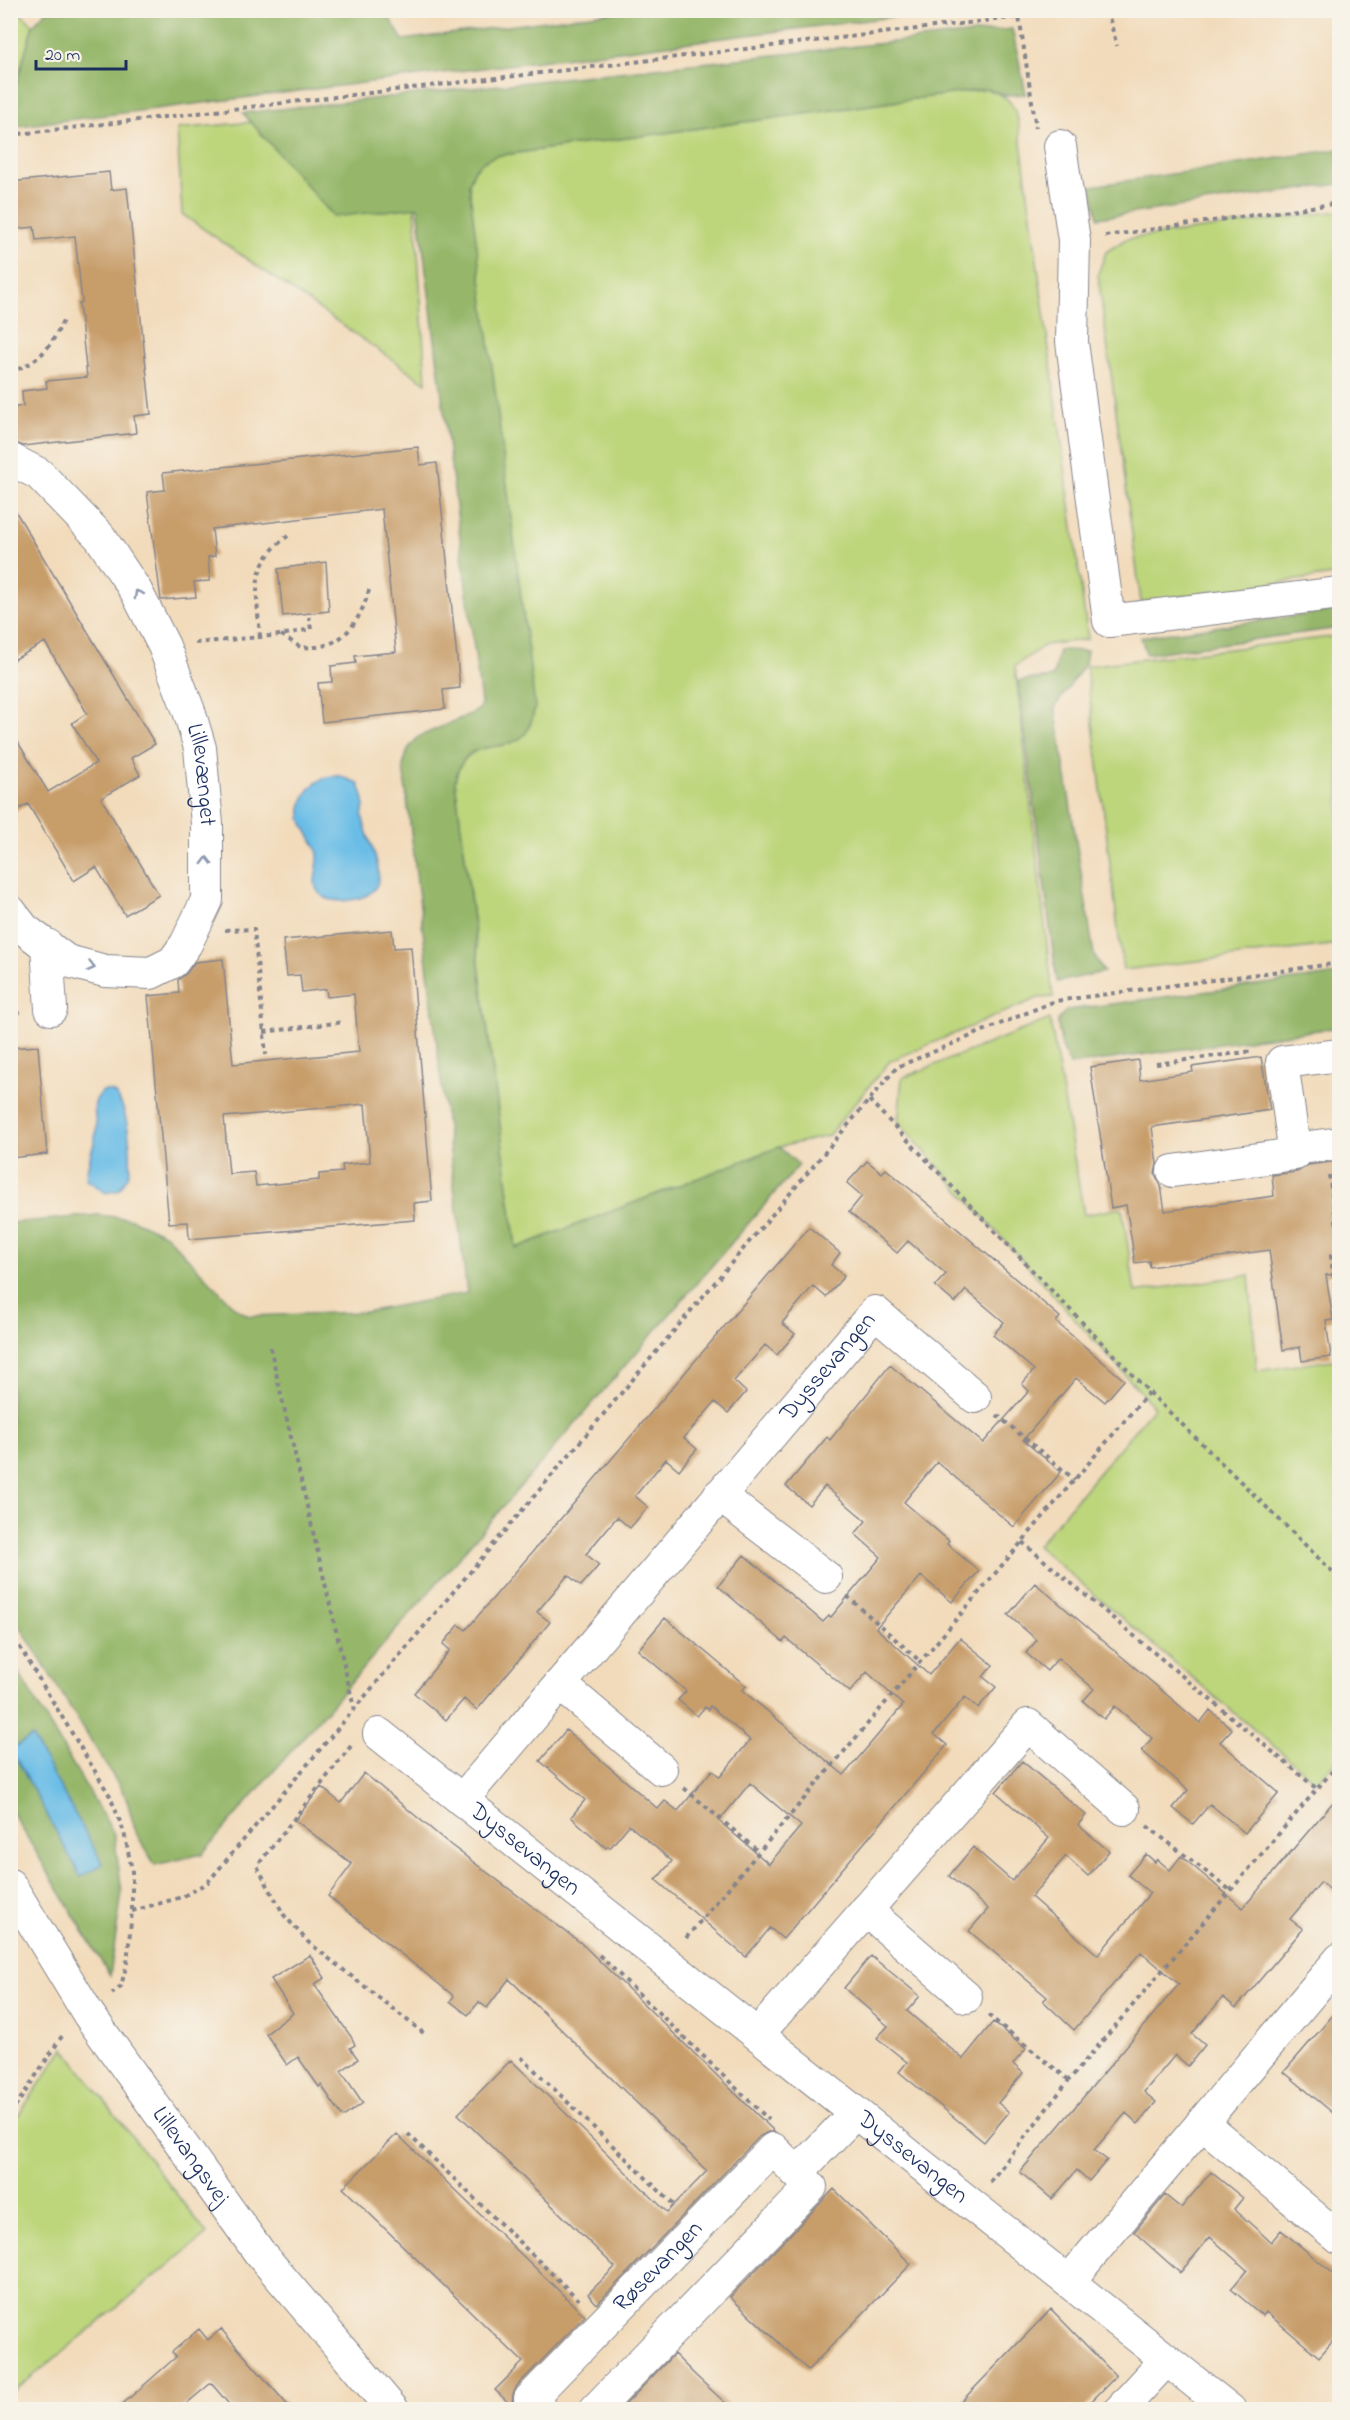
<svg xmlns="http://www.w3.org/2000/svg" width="1350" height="2420" viewBox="0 0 1350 2420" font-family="'Indie Flower',sans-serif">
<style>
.green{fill:#bdd67b;stroke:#6c826c;stroke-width:1.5}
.forest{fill:#96b76b;stroke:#587364;stroke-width:1.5}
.water{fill:#6bbde7;stroke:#4376a2;stroke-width:1.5}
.building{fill:#c79d6b;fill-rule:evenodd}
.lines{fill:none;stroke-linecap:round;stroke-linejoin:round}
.minor-casing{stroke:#86858c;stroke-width:34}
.path{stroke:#86858c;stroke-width:4;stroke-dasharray:4.5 4.5;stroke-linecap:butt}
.minor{stroke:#fff;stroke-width:32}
.oneway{stroke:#8d97ae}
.labels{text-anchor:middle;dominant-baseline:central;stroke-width:5;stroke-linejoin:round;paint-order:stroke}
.street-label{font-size:24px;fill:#1b2f5e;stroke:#f7f3e8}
</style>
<rect width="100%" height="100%" fill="#f7f3e8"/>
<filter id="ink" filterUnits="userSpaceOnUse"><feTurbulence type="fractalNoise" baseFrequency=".0167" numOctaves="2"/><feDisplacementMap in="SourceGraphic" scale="12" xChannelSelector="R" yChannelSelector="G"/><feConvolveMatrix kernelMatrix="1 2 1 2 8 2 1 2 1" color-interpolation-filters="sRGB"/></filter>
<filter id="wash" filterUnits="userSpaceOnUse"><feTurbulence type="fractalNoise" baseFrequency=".008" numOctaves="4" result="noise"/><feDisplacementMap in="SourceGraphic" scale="24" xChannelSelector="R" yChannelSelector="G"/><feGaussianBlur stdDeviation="1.35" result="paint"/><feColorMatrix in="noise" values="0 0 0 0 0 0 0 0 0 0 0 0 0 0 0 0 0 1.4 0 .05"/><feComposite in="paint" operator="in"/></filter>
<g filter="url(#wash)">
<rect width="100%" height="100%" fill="#f2dbbb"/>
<path class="green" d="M11,10L18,11L33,25L11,103Z
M987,89C1007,97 1012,99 1018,120L1088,639L1045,645L1015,666L1053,997L1038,998L890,1061L828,1136L779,1147L516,1248L455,781C462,747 486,747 515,741L469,184C474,168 480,162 495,156Z
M409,108L426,383L182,214L177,129Z
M1339,211V574L1141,602L1098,274L1106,252L1126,239Z
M1339,636V944L1123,970L1086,666Z
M1050,1019L1084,1215L1122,1208L1135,1292L1249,1275L1257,1371L1339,1359V1757L1316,1782L1037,1546L1154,1407L898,1122L902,1078Z
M64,2048L207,2234L11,2394V2126Z"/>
<path class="forest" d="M622,11H940L11,127V103L33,25L47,11H385L403,40Z
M1012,29L1026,94L1004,95L987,89L495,156C480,162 473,168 469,184L535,707C533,716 531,727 525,734C502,758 466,731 455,781L516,1248L779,1147L799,1165L202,1854L155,1865L136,1833L126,1797L11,1612V1223L98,1215L132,1219L166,1235L235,1308L249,1316L365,1312L467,1293L403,766L408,749L418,737L475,712L480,708L481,702L418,207L334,217L243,113Z
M1339,149V184L1098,218L1091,186Z
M1339,610V628L1146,654L1141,637Z
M1059,650L1087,651L1085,664L1055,707L1094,955L1104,972L1057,982L1018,681L1053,677Z
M1339,974V1027L1070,1065L1062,1047L1057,1021L1067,1010Z
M10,1658L114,1834L122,1892L110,1976L11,1810Z"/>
<path class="water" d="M340,776L358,783C361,790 365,798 364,805C364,811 361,813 363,819C369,849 401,893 351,900C343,901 331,901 324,897C307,887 320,868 318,854C316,843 306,833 302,821C297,805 308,786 322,779C327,776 334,776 340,776Z
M103,1091C105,1091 110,1091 112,1092C128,1100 133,1158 129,1174C127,1179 122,1185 119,1190L106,1193L86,1179C87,1162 94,1148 96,1132C97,1122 93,1113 95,1103C96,1098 99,1095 103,1091Z
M32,1737L103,1864L81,1877L11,1749Z"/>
<g id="blocks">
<path class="building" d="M109,172L111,190L127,188L151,414L134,416L136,433L23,446L13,442L10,421V408L23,406L22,391L47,388L46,381L87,377L79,303L82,302L75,236L36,240L34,227L10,230V182Z
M418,447L420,465L437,463L448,570L460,688L443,690L445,709L322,722L318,683L332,682L331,666L356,663L355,656L396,652L382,509L212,529L215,556L208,557L210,581L194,582L196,597L161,600L147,492L165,490L163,473Z
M10,502L155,744L131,758L140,775L101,798L159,895L125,915L96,867L74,881L28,804L10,814V729L48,792L96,763L72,723L87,713L45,642L10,662Z
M326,562L329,611L283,616L278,569Z
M392,930L394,948L411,947L432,1201L414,1203L415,1220L189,1239L188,1222L169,1223L148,996L179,993L178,980L187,973L195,962L223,959L233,1064L359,1052L354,994L327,997L326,989L302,992L300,975L287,976L283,940ZM365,1104L370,1162L342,1165L343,1172L319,1174V1180L256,1186L254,1172L229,1174L224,1117Z
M38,1046L47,1154L10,1158V1048Z
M1261,1057L1270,1110L1152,1127L1157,1164L1155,1174L1161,1186L1165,1211L1274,1196L1272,1175L1297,1172L1308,1165L1340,1161V1274L1326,1275L1333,1320L1326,1321L1331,1357L1302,1361L1300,1347L1283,1350L1269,1250L1150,1267L1149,1261L1135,1263L1126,1205L1111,1208L1090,1067L1138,1060L1140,1080L1193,1072L1192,1067Z
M867,1161L882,1173L886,1169L939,1213L1060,1317L1056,1322L1124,1380L1105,1402L1076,1378L1023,1440L1061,1472L1014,1527L937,1462L904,1502L949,1541L947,1544L979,1571L952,1602L921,1576L876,1628L929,1675L960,1638L993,1665L983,1677L996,1687L978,1708L965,1697L934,1734L947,1745L783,1939L770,1928L746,1957L656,1880L672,1861L629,1825L610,1848L608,1846L606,1848L571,1817L585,1800L540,1761L566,1730L658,1809L665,1801L678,1811L712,1770L720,1777L750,1740L710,1706L708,1710L705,1707L697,1716L678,1700L686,1691L638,1650L665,1618L746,1686L742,1690L844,1775L903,1705L867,1672L850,1692L786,1638L783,1642L718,1586L744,1555L823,1622L829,1616L831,1617L881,1557L855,1534L866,1521L825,1486L809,1505L786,1486L827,1437L830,1440L890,1365L983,1443L1029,1391L1022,1384L1034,1370L993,1335L1004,1322L966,1290L955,1303L935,1286L946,1274L908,1241L897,1253L849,1212L862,1196L847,1183ZM750,1783L801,1826L769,1864L719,1821Z
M809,1227L840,1253L831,1265L844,1276L826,1297L813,1286L782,1323L795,1334L777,1355L765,1345L734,1381L746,1392L728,1413L715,1402L684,1438L697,1449L679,1470L666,1459L635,1496L648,1507L630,1528L617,1517L586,1554L599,1565L581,1586L568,1575L537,1612L550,1622L477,1710L464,1699L446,1720L414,1693L450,1650L443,1644L459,1625L466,1630Z
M1035,1583L1200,1723L1210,1710L1232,1729L1220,1742L1279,1793L1245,1833L1210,1804L1193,1824L1173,1808L1188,1790L1142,1751L1152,1738L1115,1706L1104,1719L1083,1701L1094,1689L1058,1658L1047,1671L1026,1653L1037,1640L1008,1615Z
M1022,1761L1086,1815L1078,1825L1109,1851L1088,1876L1066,1856L1031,1897L1098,1955L1150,1893L1128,1875L1146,1854L1155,1862L1157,1859L1170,1870L1181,1856L1243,1908L1340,1794V1898L1321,1882L1290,1919L1303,1929L1264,1975L1236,2008L1223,1997L1192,2034L1205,2045L1188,2066L1175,2055L1144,2092L1156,2102L1138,2124L1126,2113L1094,2150L1107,2160L1089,2181L1077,2170L1052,2199L1020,2172L1179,1984L1141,1952L1074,2030L1043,2001L1047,1997L969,1931L988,1909L949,1876L973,1847L1012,1881L1049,1838L996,1792Z
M364,1773L452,1846L581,1943L775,2132H768L760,2136L597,2304L588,2294L615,2267L458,2114L511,2060L667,2212L707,2171L509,1979L487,2008L479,2002L468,2015L450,2001L454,1996L328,1896L352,1864L295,1820L321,1787L341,1803Z
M310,1955L325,1978L314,1984L352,2038L355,2045L350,2048L358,2059L341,2071L363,2103L343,2117L321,2085L319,2087L298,2057L287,2065L266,2034L293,2013L271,1979Z
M871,1956L920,1996L907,2011L963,2059L993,2022L1026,2049L1013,2064L1023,2073L998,2103L1009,2112L984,2142L899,2072L907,2062L877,2038L888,2026L844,1988Z
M1340,2007V2119L1284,2072Z
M397,2134L585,2316L517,2386L513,2394L512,2406L495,2390L523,2362L343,2188Z
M1211,2172L1243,2198L1234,2209L1271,2242L1281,2230L1340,2279V2333L1319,2357L1266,2312L1263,2316L1231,2289L1247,2270L1210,2237L1180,2273L1134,2232L1165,2195L1181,2208Z
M834,2189L911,2264L808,2370L730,2297Z
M1051,2309L1116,2376L1084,2409H954Z
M199,2329L208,2340L221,2329L291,2409H233L211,2383L180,2409H117L176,2357L172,2352Z
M674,2354L696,2376L732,2409H621Z"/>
</g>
</g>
<g filter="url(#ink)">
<use href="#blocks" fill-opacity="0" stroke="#86858c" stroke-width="1.5"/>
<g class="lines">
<defs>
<g id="minor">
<path d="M1060,146L1074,240L1072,342L1109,621L1340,593"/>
<path id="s1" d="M10,459L39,474L100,537L136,591L164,646L189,711L200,748L207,824V900L186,944L173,962L151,973L105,971L67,961L24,929L10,911"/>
<path d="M47,945L51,1009"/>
<path d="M1294,1149L1340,1143"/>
<path d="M1173,1171L1295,1154L1282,1062L1340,1055"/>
<path d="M719,1495L826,1577"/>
<path d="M560,1684L661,1769"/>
<path id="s2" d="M379,1734L1230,2410"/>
<path id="s3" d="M462,1800L875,1312L975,1397"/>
<path id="s4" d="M10,1885L89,2015L259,2252L393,2410"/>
<path d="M866,1910L966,1997"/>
<path d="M758,2034L1028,1725L1124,1809"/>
<path d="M1202,2123L1339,2238"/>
<path d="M797,2173L855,2113"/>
<path d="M1069,2281L1340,1959"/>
<path id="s5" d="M541,2410L530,2399L773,2149L811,2187L595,2410"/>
<path d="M1120,2410L1166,2360"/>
</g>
</defs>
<use href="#minor" class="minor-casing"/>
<path class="path" d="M1018,10L1036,128
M1107,10L1117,46
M10,135L1019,17
M1105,236L1340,203
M10,373C41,360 51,348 64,318
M281,635C288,638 295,645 301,647C305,648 311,647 315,647C346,645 362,616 369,590
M260,637C257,593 248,565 288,536
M195,643L281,635L311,629L309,617
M225,930L254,929L266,1055
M10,1014L20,1013
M264,1032L343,1022
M1156,1064L1253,1051
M869,1100L1149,1392L1340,1579
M1329,1175L1340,1245
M1339,1322L1331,1256L1340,1255
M270,1347L355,1712
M997,1415L1075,1480
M1022,1542L1317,1789
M847,1596L921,1662
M10,1631L110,1796L124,1832L132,1870V1911L127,1963L121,1986L112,1994
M351,1746L257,1866L284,1915L308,1942L426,2035
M684,1788L759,1852
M1147,1826L1230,1890
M132,1911L182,1897L208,1882L897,1067L1055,1001L1340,963
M686,1938L1149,1392
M599,1955L769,2120
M988,2015L1069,2080
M521,2057L676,2207
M10,2115L64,2033
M408,2134L582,2303
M990,2182L1069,2080L1340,1762"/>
<use href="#minor" class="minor"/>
</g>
<defs><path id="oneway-chevron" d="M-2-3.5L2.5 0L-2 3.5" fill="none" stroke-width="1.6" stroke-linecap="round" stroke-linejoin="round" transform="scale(1.5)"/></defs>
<g class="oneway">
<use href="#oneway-chevron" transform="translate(138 594) rotate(-119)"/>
<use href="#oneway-chevron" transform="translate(207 861) rotate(-90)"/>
<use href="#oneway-chevron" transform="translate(91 967) rotate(15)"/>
</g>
</g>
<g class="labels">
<g class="street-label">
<text stroke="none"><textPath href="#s1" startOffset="382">Lillevænget</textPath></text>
<text stroke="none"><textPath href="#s3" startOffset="567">Dyssevangen</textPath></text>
<text stroke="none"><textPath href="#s2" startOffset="186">Dyssevangen</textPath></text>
<text stroke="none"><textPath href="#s4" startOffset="326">Lillevangsvej</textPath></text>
<text stroke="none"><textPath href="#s2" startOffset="681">Dyssevangen</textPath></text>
<text stroke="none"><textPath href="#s5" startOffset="200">Røsevangen</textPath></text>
</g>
</g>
<rect width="1350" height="2420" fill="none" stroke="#f7f3e8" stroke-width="36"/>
<path d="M36 60v9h90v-9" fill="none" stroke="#1b2f5e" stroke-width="3"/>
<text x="45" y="60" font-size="18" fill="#1b2f5e" stroke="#f7f3e8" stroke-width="4.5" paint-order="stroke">20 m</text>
</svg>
